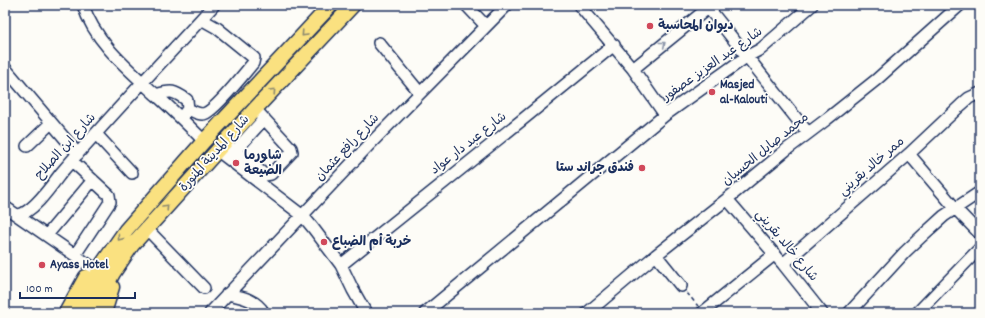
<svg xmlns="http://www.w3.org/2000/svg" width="985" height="318" viewBox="0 0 985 318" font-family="Dekko,'Playpen Sans Arabic',sans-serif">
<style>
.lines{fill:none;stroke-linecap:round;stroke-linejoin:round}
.minor-casing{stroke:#1b2f5e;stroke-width:14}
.major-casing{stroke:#1b2f5e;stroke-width:17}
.path{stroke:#1b2f5e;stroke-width:1.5;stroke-dasharray:4 3;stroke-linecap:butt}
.minor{stroke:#fdfcf7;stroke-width:11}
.major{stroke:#fae180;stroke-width:14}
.oneway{stroke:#8a886f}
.oneway2{stroke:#8c96aa}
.poi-dot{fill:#d1495b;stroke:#fdfcf7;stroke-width:1.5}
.labels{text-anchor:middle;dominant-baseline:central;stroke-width:3.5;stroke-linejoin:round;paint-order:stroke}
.poi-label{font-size:13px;font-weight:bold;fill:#1b2f5e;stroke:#fdfcf7;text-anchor:start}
.street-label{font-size:13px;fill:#1b2f5e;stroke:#fdfcf7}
</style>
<rect width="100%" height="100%" fill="#fdfcf7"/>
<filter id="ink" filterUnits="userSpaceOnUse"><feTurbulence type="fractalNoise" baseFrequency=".025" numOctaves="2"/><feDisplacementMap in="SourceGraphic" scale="8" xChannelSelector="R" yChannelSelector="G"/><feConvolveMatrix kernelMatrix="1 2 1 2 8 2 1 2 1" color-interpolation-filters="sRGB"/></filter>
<g filter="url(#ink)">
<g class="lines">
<defs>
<path id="minor" d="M83,5C95,42 127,68 155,94C172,109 188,125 204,141
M466,5L486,26
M579,5L633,69L665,115
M706,5L808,133
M379,43L420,93
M5,68L78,154
M633,69L708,8
M156,95C172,90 174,91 187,100L188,109L184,114
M188,109C193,111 200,116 206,113C218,107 243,75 253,63L254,58L217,28L201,19
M96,134L132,173
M225,143L265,175L271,174L292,152L291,148L255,109
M27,146L51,123
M218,151L303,216L313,228L341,265L353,290L366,313
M235,151L264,119
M909,154L955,208L980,234
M72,161L109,195L110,202L75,255
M727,199L783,264L822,313
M5,207L92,267
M18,215C33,213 52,185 61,173C110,116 163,61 214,5
M146,228L204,288
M47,235L93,180
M656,255L681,286
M783,264L909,154L961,105L969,98L980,93
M341,265L522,120L614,45
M227,294C241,297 256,299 264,313
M210,313L369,145L507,5
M425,313L665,115L746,57L761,49L812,5
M587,313L656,255L727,199L786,150L827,119L876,80L960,5
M702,313L775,254
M849,313L905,252L922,236L944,216L980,192
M917,313L980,248"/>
<path id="major" d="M66,313L86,277
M78,313L83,302L103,263L126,230L204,141L331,5
M92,313L113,273L132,245L255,109L353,5
M104,313L112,287"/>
</defs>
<use href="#minor" class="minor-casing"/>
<use href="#major" class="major-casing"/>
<path class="path" d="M687,293L698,306"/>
<use href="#minor" class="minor"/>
<use href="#major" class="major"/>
</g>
<defs><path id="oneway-chevron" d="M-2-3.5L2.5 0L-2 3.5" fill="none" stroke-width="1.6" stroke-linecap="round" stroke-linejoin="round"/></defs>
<g class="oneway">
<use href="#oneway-chevron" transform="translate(304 34) rotate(133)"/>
<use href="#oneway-chevron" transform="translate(273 91) rotate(-47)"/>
<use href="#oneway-chevron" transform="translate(166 207) rotate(-47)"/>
<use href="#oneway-chevron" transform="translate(120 238) rotate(126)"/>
</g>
<use class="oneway2" href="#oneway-chevron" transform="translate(663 44) rotate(-39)"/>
</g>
<g class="poi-dot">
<circle cx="650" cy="26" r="4"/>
<circle cx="712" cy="92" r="4"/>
<circle cx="236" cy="163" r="4"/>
<circle cx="642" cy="168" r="4"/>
<circle cx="324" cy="242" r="4"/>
<circle cx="42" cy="265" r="4"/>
</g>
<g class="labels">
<g class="poi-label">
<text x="658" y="26">ديوان المحاسبة</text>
<text x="720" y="85">Masjed<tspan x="720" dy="15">al-Kalouti</tspan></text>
<text x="244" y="156">شاورما<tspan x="244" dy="15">الضيعة</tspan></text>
<text x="634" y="168" text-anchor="end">فندق جراند ستا</text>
<text x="332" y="242">خربة أم الضباع</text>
<text x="50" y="265">Ayass Hotel</text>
</g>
<g class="street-label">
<text transform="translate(713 65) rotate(-35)">شارع عبد العزيز عصفور</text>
<text transform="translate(469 144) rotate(-38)">شارع عبد دار عواد</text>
<text transform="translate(66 147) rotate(-48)">شارع ابن الصلاح</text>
<text transform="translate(348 148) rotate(-47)">شارع رافع عثمان</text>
<text transform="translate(766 150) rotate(-39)">محمد صايل الحسبان</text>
<text transform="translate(215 154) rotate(-48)">شارع المدينة المنورة</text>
<text transform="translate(872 167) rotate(-41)">ممر خالد بقريني</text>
<text transform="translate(786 246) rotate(50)">شارع خالد بقريني</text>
</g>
</g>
<rect width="985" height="318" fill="none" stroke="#fdfcf7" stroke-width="20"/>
<rect x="10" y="10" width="965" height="298" fill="none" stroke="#1b2f5e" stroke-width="1.5" filter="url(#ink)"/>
<path d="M20 292v6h115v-6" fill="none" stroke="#1b2f5e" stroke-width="2"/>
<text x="26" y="292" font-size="12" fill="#1b2f5e" stroke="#fdfcf7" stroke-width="3" paint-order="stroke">100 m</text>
</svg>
